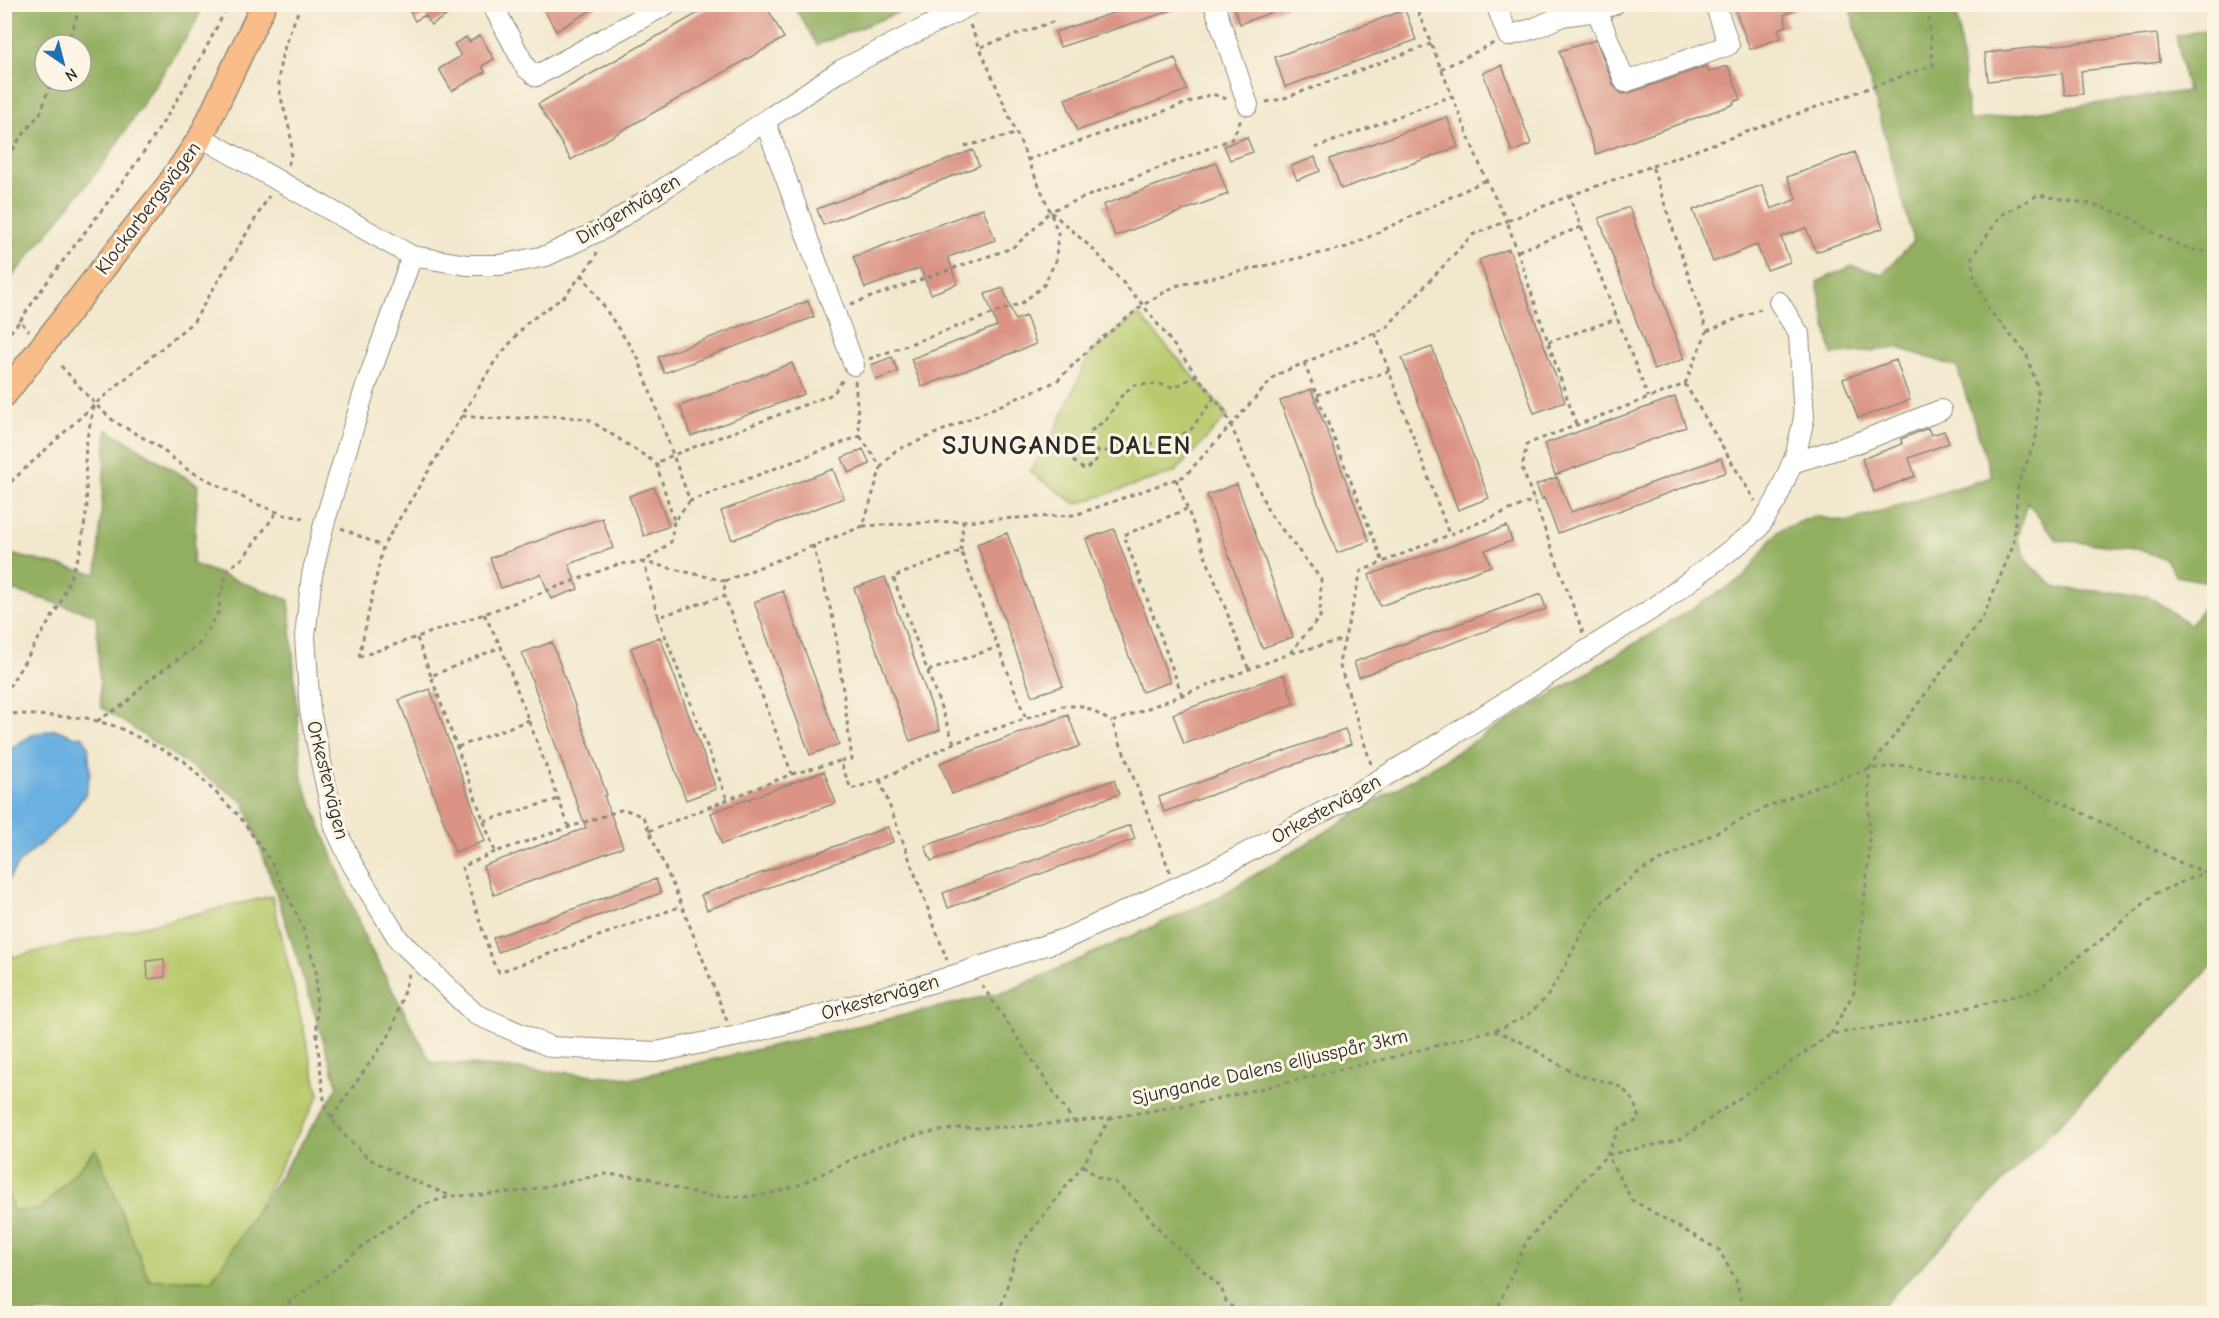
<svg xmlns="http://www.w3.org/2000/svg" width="2219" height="1318" viewBox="0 0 2219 1318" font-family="'Comic Neue',sans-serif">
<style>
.green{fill:#b8ca6d;stroke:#727a4c;stroke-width:1.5}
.forest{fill:#92ae60;stroke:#5e6c46;stroke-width:1.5;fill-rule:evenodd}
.water{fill:#6bb0e1;stroke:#4b6e86;stroke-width:1.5}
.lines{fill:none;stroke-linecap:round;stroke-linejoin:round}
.stream{stroke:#6bb0e1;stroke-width:5}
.building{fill:#da9384}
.minor-casing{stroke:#8e8a7c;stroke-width:22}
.major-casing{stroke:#8e8a7c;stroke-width:27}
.path{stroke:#8e8a7c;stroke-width:3;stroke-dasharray:4.5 4.5;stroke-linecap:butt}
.minor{stroke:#fff;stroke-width:20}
.major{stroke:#f8bd88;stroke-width:24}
.labels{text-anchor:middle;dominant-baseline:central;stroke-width:6;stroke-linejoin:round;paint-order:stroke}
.street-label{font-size:20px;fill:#2b2b2b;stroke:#fcf5e5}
.district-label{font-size:26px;font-weight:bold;letter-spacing:1.5px;fill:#2b2b2b;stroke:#fcf5e5}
</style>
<rect width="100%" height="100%" fill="#fcf5e5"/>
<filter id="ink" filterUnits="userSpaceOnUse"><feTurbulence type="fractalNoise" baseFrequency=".0167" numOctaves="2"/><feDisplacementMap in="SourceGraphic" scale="12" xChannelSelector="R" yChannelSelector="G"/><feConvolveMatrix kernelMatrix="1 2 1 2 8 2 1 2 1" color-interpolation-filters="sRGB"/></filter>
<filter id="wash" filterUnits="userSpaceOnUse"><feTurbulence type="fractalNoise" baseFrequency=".008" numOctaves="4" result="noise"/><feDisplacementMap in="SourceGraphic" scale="24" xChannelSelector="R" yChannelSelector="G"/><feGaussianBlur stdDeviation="1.35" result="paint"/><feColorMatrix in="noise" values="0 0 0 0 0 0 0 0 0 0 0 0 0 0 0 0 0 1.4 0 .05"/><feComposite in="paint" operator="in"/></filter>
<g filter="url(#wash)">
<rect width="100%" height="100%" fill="#f2e8cd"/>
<path class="green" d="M1138,314L1228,415L1175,472L1076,504L1030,472L1059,423L1089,355Z
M272,896L319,1095L248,1225L212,1280H149L96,1150L40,1210L14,1211L4,1187V939L13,957Z"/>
<path class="forest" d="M5,4L203,5L194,26L106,160L5,286ZM45,45H81V81H45Z
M794,5H917L817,45Z
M1849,5H1956L1969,121L2187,91L2176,36L2214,28V583L2176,576L2166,559L2134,548L2057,540L2027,502L2017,538L2029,564L2057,588L2147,595L2190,625L2214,593V964L1876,1313H5V1187L14,1211L40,1210L96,1149L149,1280H212L338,1087L276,892L244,802L101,707L96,615L5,588V553L97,574L107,429L198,485L193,564L289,600L302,780L367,942L431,1062L633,1078L1008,991L1215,899L1744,577L1778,531L1814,516L1846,522L1992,477L1957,367L1899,348L1832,355L1817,282L1852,266L1882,274L1914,241Z
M2214,1291V1313H2194Z"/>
<path class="water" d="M55,729L76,737L82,736L88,745L90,772L86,793L67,820L19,863L6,883L5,752L32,735Z"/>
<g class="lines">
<path class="stream" d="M4,888L6,883"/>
</g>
<g id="blocks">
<path class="building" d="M406,4H466L431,25L425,15L415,21Z
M541,4H602L556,31Z
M714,4H765L784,38L571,160L538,104Z
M1141,4H1182V7L1060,47L1055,32Z
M1233,4H1288V6L1240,24Z
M1733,4H1807L1784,15L1787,26L1778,29L1781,38L1750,49Z
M1405,10L1416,40L1285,87L1275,57Z
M2157,34L2160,62L2081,71L2083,94L2065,95L2062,73L1988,81L1985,53Z
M480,35L494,59L482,66L485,72L452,91L439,69L461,56L454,44L466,37L469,42Z
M1596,40L1614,86L1622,94L1629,93L1707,66L1709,72L1728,66L1741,99L1733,102L1734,104L1596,154L1559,51Z
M1175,58L1187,90L1077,131L1065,99Z
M1502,65L1531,144L1512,152L1483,73Z
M1447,117L1458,147L1341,189L1330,159Z
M1247,137L1253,152L1230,160L1224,146Z
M973,150L979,166L823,225L817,209Z
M1855,152L1883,228L1816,252L1806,228L1781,237L1790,262L1767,270L1757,245L1713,262L1693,210L1762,185L1771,209L1797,199L1787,177Z
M1315,157L1320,171L1297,180L1291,166Z
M1216,163L1228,194L1115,236L1103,205Z
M1629,207L1684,359L1654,370L1599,218Z
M983,208L995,240L948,257L957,284L931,294L920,268L865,288L853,257Z
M1509,249L1565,402L1534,413L1479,260Z
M1003,288L1015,320L1026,316L1036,344L922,387L911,359L997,326L985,294Z
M808,301L814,317L664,373L658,357Z
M1432,347L1489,498L1458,510L1402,358Z
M892,357L898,372L876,380L871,365Z
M1896,360L1910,400L1858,418L1843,379Z
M792,363L804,394L691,436L680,406Z
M1311,389L1369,541L1337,553L1280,401Z
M1675,397L1686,427L1555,475L1544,444Z
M1928,428L1931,435L1944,431L1949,443L1909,458L1915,476L1874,492L1862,459L1902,444L1901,439Z
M863,449L870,464L849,473L842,458Z
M1721,458L1726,472L1558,533L1544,498L1542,499L1536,485L1557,477L1571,512Z
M833,469L844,498L732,540L721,511Z
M1237,484L1293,637L1262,648L1207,495Z
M654,487L669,526L644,536L629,496Z
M602,518L613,548L569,564L578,589L551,599L541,574L501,588L490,558Z
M1507,526L1512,541L1485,550L1491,566L1380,606L1369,575Z
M1114,529L1170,682L1142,692L1086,539Z
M1007,533L1063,686L1032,696L977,544Z
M885,577L940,730L910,741L854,588Z
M783,591L839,744L810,755L754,602Z
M1541,594L1546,609L1359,677L1354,662Z
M660,637L716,789L686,800L631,648Z
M552,642L607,795L604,796L623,847L494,895L483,866L586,828L522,653Z
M1284,674L1294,704L1184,744L1173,714Z
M430,689L485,841L455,852L399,700Z
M1068,715L1080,746L952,794L940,763Z
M1345,729L1351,744L1164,812L1159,797Z
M824,771L836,803L722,844L711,813Z
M1114,780L1119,794L931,861L925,846Z
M1130,825L1135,839L948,908L943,893Z
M888,827L893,842L707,910L701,895Z
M656,879L661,893L498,952L493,938Z
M164,959L165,977L148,979L147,961Z"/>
</g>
</g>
<g filter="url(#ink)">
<use href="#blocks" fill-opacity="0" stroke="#8e8a7c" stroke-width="1.5"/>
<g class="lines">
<defs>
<path id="minor" d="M492,4L526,68L536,76L667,4
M1214,4L1248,105
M1496,4L1508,36L1535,28L1562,16L1567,4
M1597,11L1625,82L1729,45L1715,4
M1562,16L1597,11L1615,4
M765,121L854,365
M201,137L412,256L467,265H500L546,256L605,228L841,70L972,4
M412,256L365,389L324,524L312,575L305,636L310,711L335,827L352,864L399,940L475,1014L551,1047L656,1052L733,1037L824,1014L934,982L1067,938L1220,867L1347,799L1450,737L1658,605L1757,530L1776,501L1796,454L1804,418L1799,334L1779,302
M1792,463L1854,444L1941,410"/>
<path id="major" d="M4,395L170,183L201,137L264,4"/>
</defs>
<use href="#minor" class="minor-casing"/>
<use href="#major" class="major-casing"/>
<path class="path" d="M1928,4V7L1952,4
M970,25L1050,211L1232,139L1241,120
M67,45L77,16V4
M981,47L1055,21
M1441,69L1494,43
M1266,102L1282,99L1431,44
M965,146L1016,134
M1315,148L1452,96
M1027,160L1212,94L1227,99
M288,165C299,136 280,111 279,82C278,56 292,28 301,4
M4,166L18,141L41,112L51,81
M1652,166L1933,65L1928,7
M1569,196L1652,166L1707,331L1685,384
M1051,212L1095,251L1143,305L1225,412L1269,513L1321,579L1320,617L1289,654L1345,639
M1518,251L1581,227
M582,274L638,358L673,455L833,394L844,378
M851,304L1012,248L1033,230L1050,211
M20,321C56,266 99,217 136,163C171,113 202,59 228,4
M1707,331L1763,308
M1375,333L1449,534
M4,339L20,321L29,331
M1548,342L1617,319
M869,359L1022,303L1044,285L1056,260L1058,233L1050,211
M1304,363L1383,562
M61,366L95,404L115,422L156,445L188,470L254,503L285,515L303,518
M1197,375L1177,386L1168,387L1160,384L1134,385L1122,395L1106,420L1089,432L1092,448L1097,451H1113L1140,448L1169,436L1189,432L1214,398
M1317,395L1389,371
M462,416L498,419L558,416L588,419L656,463
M1576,424L1507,221L1569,196L1648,397
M1090,442L1079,450L1072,460L1085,470L1096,460L1097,451
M881,467L895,451L1057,381L1091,347L1143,305L1175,286L1348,247L1486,180
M1176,479L1249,670
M4,488L95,404L194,321L269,196
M690,501L674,521L656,463L673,455L690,501L860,436L855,381
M863,526L1075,515L1185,476L1276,375L1386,328L1472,235L1507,221L1486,180L1415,4
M341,528L382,546
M813,545L834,622L852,759L840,761
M961,551L963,520
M725,581L863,526L881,467L860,436
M484,614L501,647
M658,617L727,799
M1583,633L1522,468L1527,444L1685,384L1755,501
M417,638L431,676
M359,657L383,546L495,361L528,322L565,296L595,258L597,252
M359,657L484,614L619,564L644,562L671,542L674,521
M928,671L998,647
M4,695L60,604L80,552L87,508L85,458L87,438L94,406
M1182,695L1124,535L1187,509
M4,713L86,718L118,727L184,761L240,817L271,862L302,925L316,969L317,1038L322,1084L325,1106L332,1119L342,1133L368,1158L402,1176L451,1196
M97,721L126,703L145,683L199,644L219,611L220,595L229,568L243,558L277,512
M954,743L893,577L961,551L1026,719
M458,747L529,720
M1371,764L1339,663L1361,571L1534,500
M1869,769L1983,617L2013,546L2018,484L2036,439L2038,389L2026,353L1989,310L1974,276L1972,257L2001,215L2038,195L2091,204L2128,216L2159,236L2190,249L2214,253
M792,774L840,761L851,789L880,780L954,743L1063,706H1084L1112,722
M880,780L947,960
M484,821L559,799
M569,827L501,647L431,676L495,852L624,809L643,817L682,906L727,1021
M649,831L792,774L724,596L658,617L644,562L725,581L724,596
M495,852L462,867L493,962L499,972L682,906
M1170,872L1112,722L1289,654
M982,985L1073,1121
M1494,1031C1527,1041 1547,1060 1577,1074C1592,1081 1612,1079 1625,1091C1634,1100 1637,1109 1639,1120L1619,1128L1607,1155L1632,1200L1719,1250L1736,1280L1744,1314
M1831,1034L1854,992L1869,856V769
M332,1119L336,1111L392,1031L409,974
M1083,1165L1097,1177L1116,1183L1135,1200L1165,1236L1221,1287L1226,1301L1239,1314
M273,1314L331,1272L373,1238L422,1205L452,1196L480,1195L523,1191L605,1174L648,1178L681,1190L707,1196L745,1197L768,1194L799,1185L877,1147L921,1134L958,1128L1017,1127L1110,1118L1213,1100L1394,1057L1504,1027L1528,1015L1547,997L1565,966L1583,930L1602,902L1640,871L1769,806L1823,784L1869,769L1906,765L2019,786L2065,804L2183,864L2206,872L2214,869
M999,1314L1018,1248L1083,1165L1110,1118
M1495,1314L1527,1240L1607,1155L1681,1139L1831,1034L1902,1024L2035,991L2106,936L2156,893L2206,872L2214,878"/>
<use href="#minor" class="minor"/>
<use href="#major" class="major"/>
</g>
</g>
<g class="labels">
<g class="street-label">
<text transform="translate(148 208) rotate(-53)">Klockarbergsvägen</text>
<text transform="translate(628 209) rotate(-31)">Dirigentvägen</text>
<text transform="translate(328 780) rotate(76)">Orkestervägen</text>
<text transform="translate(1326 809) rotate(-29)">Orkestervägen</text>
<text transform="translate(880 997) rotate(-16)">Orkestervägen</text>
<text transform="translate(1270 1067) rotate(-13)">Sjungande Dalens elljusspår 3km</text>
</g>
<g class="district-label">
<text x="1067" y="446">SJUNGANDE DALEN</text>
</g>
</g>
<rect width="2219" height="1318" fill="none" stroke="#fcf5e5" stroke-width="24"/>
<g transform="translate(63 63) rotate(145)"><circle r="28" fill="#fcf5e5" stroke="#a8a49b" stroke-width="1.5"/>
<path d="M0-4.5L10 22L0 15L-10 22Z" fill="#1f6fb2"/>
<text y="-9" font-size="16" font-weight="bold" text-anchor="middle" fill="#2b2b2b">N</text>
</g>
</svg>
